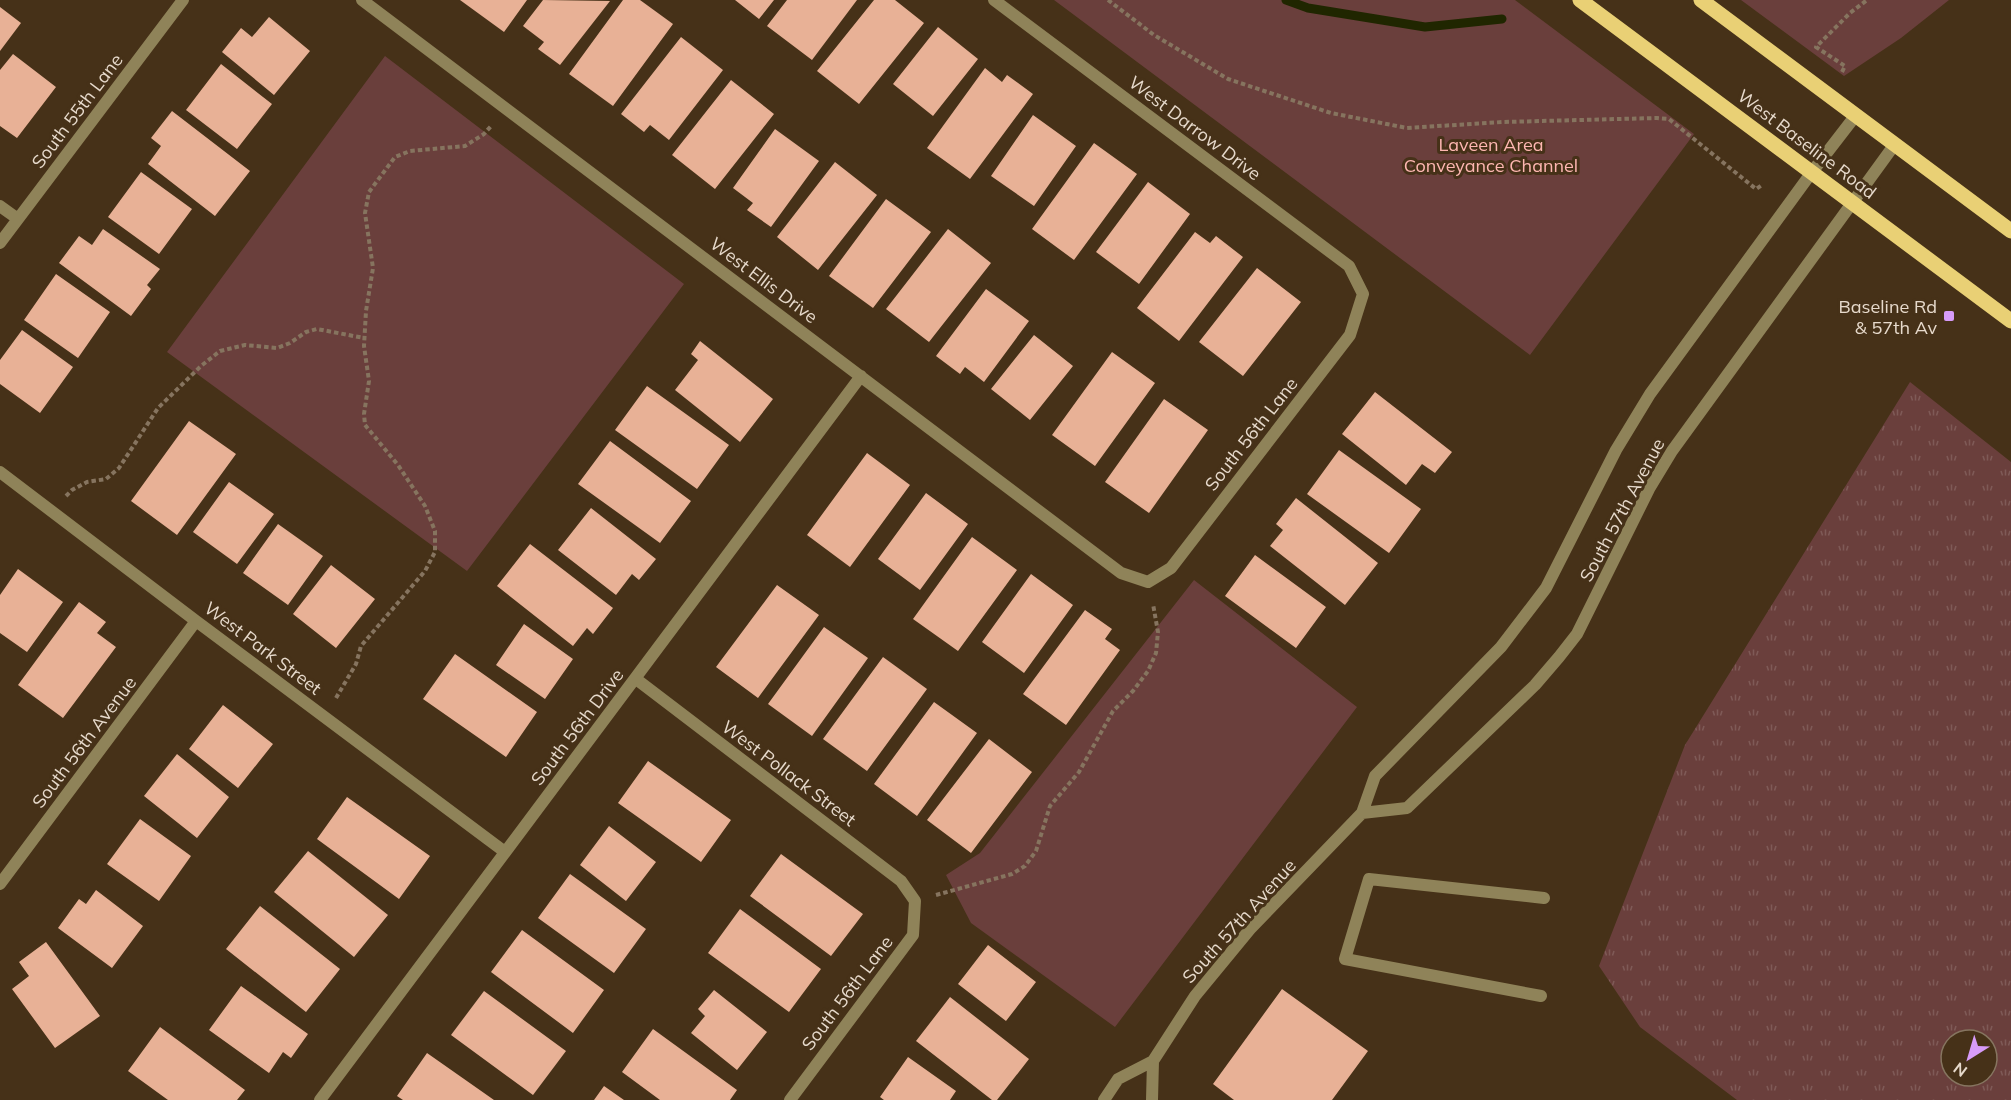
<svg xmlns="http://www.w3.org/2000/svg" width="2011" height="1100" viewBox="0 0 2011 1100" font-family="Mulish,sans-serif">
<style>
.grass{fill:url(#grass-tufts);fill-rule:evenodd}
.green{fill:#6a3f3c}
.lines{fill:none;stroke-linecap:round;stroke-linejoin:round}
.stream{stroke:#202600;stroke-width:9}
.building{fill:#e8b196}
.path{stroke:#86745f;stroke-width:4;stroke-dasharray:4.5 3;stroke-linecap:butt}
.lane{stroke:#8f8359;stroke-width:12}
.street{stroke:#8f8359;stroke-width:12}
.primary{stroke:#e9d075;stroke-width:15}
.poi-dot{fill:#d79bf9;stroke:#463118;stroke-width:2}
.labels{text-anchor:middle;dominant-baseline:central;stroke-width:6;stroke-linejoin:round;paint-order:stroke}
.street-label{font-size:18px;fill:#e7dacc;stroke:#463118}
.park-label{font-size:18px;fill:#feb7b2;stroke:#463118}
.poi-label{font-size:18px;fill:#e7dacc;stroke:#463118;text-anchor:end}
</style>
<defs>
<pattern id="grass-tufts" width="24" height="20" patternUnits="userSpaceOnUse" patternTransform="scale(1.5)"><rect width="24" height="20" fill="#6a3f3c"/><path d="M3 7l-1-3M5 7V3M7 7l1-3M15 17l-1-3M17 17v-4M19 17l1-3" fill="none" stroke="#7f5a57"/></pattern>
</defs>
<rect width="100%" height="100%" fill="#463118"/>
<path class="grass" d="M1910,382L2011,462V1100H1737L1640,1027L1599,966L1685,745ZM1951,1040H1987V1076H1951Z"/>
<path class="green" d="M1054,0H1515L1694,134L1530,355Z
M1741,0H1949L1901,38L1844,76Z
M385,56L684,284L467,571L167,352Z
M1194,580L1357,707L1115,1027L971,923L946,875L980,853Z"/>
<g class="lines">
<path class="stream" d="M1286,0L1308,8L1425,27L1502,19"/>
</g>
<path class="building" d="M460,0H527L504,32Z
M543,0L610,1L560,65L538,49L544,42L523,26Z
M623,0H640L673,24L613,106L569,74Z
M735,0H774L759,19Z
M787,0H857L812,60L767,26Z
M874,0H895L924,23L859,104L817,71Z
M0,7L21,23L0,51Z
M269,17L310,51L274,95L222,52L241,28L252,37Z
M938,27L978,59L933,116L893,84Z
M681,37L723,70L669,140L650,125L644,132L621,114Z
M13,54L56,87L17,138L0,126V70Z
M221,64L272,104L237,149L186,110Z
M985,68L1002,82L1007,75L1033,94L970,179L927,148Z
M731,80L774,114L715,189L672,155Z
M172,111L250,171L215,216L148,164L161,146L151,138Z
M1033,115L1076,146L1034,206L991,176Z
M775,129L819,161L771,227L747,210L753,203L733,188Z
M1094,143L1137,174L1074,260L1032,229Z
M835,162L877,195L818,270L777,237Z
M141,172L192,209L159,254L108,217Z
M1148,182L1190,214L1139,284L1096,252Z
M886,199L931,232L873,308L829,276Z
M103,229L160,269L147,285L151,289L131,316L59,263L79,236L92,245Z
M948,229L991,263L929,342L886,309Z
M1195,232L1210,243L1216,236L1243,257L1179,341L1137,308Z
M1257,268L1301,302L1243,376L1199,342Z
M56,274L110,312L78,358L24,320Z
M986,289L1029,321L984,382L965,367L960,374L936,356Z
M22,330L73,367L40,413L0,384V360Z
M1034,335L1073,366L1030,420L991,389Z
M700,341L773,399L740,442L675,390L698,360L691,354Z
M1112,352L1155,383L1095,466L1052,435Z
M647,386L729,445L697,489L615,430Z
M1375,392L1452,452L1435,473L1422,464L1406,485L1342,434Z
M1164,399L1208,430L1149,513L1105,482Z
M189,421L236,454L177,535L131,501Z
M610,441L691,501L660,543L578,484Z
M1339,450L1421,509L1389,553L1307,494Z
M867,453L910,485L850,567L807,535Z
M229,482L274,514L237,564L193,532Z
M926,493L968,524L920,590L878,559Z
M1296,498L1378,563L1345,605L1270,546L1283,530L1276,524Z
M591,508L656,559L639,580L632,574L616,595L558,550Z
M278,524L323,556L288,605L243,573Z
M972,537L1017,570L958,651L913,619Z
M530,544L613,608L593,634L587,628L573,646L497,586Z
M1255,555L1326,607L1296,648L1225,596Z
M331,565L375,599L336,648L293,614Z
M18,569L63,602L27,652L0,633V595Z
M1031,574L1073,605L1024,673L982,642Z
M777,585L819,615L758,698L716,667Z
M79,602L106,622L97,633L116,647L63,718L18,685Z
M1085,610L1112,629L1105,639L1120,650L1066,725L1023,694Z
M524,624L573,659L545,699L496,665Z
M824,627L868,658L812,736L768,704Z
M455,654L537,712L506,757L423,699Z
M883,657L927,689L867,771L823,739Z
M934,702L977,733L917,816L874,784Z
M223,705L273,744L238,788L189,749Z
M989,739L1032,772L971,853L927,820Z
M177,754L229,797L197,838L144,796Z
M648,761L731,820L701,862L618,803Z
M347,797L430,856L399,899L317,839Z
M140,819L191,856L159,901L107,864Z
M609,826L656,862L626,901L580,865Z
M308,851L388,915L354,957L274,892Z
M781,854L863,914L831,956L750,896Z
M570,874L646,929L614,973L538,918Z
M96,890L143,926L112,968L58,928L79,899L86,904Z
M260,906L340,969L306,1012L226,949Z
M740,909L821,969L789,1012L708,953Z
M522,930L604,990L573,1033L491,972Z
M46,942L100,1016L55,1048L12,989L29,976L19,962Z
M988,945L1036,982L1006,1021L958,984Z
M241,986L308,1034L291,1058L283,1052L269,1073L209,1030Z
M1282,989L1368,1051L1332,1100H1234L1213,1084Z
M714,990L767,1032L737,1070L691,1033L705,1016L698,1009Z
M484,991L566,1051L533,1095L451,1035Z
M950,997L1029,1059L997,1100H992L916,1041Z
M160,1027L245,1090L237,1100H168L128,1071Z
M653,1029L737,1090L730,1100H660L622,1072Z
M427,1053L494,1100H403L397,1096Z
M908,1057L956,1091L950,1100H884L880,1097Z
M604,1086L624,1100H594Z"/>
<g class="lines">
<path class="path" d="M1108,0L1154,35L1228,79L1331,113L1407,128L1503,122L1657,118L1669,119L1756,189L1762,185
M1842,72L1845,66L1816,47L1850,13L1867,0
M66,496L72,490L87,482L106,479L119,468L158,408L201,366L220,351L245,345L277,348L290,343L306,332L317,329L364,338
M336,698L356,664L361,646L425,571L435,552V531L425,506L398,465L365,425L364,414L369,381L364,346L366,311L373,268L365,213L369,192L395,157L410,151L465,146L484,134L492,125
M936,895L1012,874L1025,866L1036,851L1050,806L1079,772L1113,711L1133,691L1148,671L1156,653L1158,632L1153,604"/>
<path class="lane" d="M1541,996L1345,959L1369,879L1544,898"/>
<path class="street" d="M362,0L1121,573L1148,582L1171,568L1350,335L1363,294L1349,266L994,0
M0,206L18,219
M0,243L183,0
M0,472L196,621L505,852
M636,679L901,881L915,901L913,935L790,1100
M1362,813L1407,808L1535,685L1559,657L1577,634L1649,489L1672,451L1895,144
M0,884L196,621
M320,1100L861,376
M1104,1100L1118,1079L1153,1061L1195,996L1251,928L1362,813L1375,776L1501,647L1546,588L1616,450L1650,394L1812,172L1856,115
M1152,1100L1153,1061"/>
<path class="primary" d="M1580,0L2011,321
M1701,0L2011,231"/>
</g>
<rect class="poi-dot" x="1943" y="310" width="12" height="12" rx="3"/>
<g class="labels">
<g class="street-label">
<text transform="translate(77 111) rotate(-53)">South 55th Lane</text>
<text transform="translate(1195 128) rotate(37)">West Darrow Drive</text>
<text transform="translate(1807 144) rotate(37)">West Baseline Road</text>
<text transform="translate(764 280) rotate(37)">West Ellis Drive</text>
<text transform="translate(1251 434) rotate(-52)">South 56th Lane</text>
<text transform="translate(1622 510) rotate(-62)">South 57th Avenue</text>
<text transform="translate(263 648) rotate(37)">West Park Street</text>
<text transform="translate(577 727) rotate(-53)">South 56th Drive</text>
<text transform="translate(84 742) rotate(-53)">South 56th Avenue</text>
<text transform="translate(789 773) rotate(37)">West Pollack Street</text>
<text transform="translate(1239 921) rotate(-48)">South 57th Avenue</text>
<text transform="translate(847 993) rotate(-53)">South 56th Lane</text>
</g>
<g class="park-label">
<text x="1491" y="144">Laveen Area<tspan x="1491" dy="21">Conveyance Channel</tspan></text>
</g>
<g class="poi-label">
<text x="1937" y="306">Baseline Rd<tspan x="1937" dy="21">&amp; 57th Av</tspan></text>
</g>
</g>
<g transform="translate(1969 1058) rotate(217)"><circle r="28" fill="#463118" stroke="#867560" stroke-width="1.5"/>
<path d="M0-4.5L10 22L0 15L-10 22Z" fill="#d79bf9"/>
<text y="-9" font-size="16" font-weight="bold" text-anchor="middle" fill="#e7dacc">N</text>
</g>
</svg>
